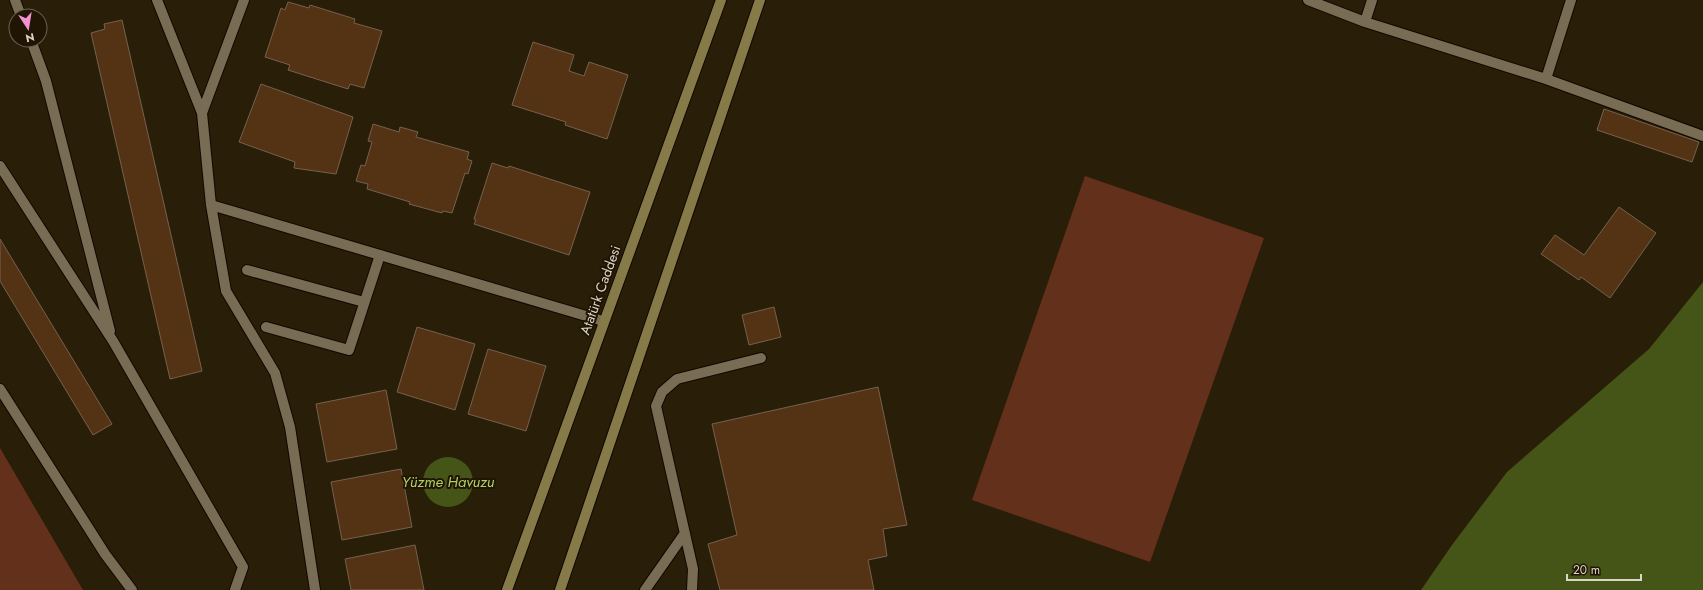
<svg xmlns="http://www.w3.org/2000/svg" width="1703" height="590" viewBox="0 0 1703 590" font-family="Jost,sans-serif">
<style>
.green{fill:#63301b}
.water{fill:#455518}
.building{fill:#543314;stroke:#76604f}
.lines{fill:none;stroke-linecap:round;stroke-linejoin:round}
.service-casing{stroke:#110800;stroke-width:12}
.minor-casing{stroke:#110800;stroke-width:12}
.secondary-casing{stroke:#110800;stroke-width:12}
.service{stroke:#796c55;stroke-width:10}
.minor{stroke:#796c55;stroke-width:10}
.secondary{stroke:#867a49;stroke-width:10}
.labels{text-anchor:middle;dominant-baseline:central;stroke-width:4;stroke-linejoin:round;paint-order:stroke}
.street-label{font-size:14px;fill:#dcd5c8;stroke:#1f1502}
.water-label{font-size:15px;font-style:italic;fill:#b0cf63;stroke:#1f1502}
</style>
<rect width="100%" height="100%" fill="#291e08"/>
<path class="green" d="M1085,176L1264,238L1150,562L972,500Z
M0,448L83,590H0Z"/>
<path class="water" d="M1703,282V590H1421L1452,545L1507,472L1649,349Z
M423 482a25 25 0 1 1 50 0a25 25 0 1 1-50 0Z"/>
<path class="building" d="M288,2L309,8L310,5L355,19L354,23L382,31L364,88L350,84L348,89L288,70L290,65L265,57L281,8L285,10Z
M122,20L202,371L170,379L91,33L105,29L104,24Z
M533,42L574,55L569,71L584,76L589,62L628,75L607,139L565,125L566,122L512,105Z
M261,84L353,117L336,174L294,168L295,162L239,142Z
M1604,109L1699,142L1692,162L1597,130Z
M373,124L399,132L400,127L418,132L416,137L469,152L467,159L472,161L468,174L465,173L452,213L443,211L442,213L409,204L410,202L367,189L368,184L356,181L361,165L365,166L372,142L368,141Z
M492,163L508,168L509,166L590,192L569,255L474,224L476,220L474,219Z
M1619,207L1656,233L1610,298L1581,277L1579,280L1541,254L1555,235L1584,255Z
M0,239L112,424L93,435L0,281Z
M774,307L781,337L749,345L742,315Z
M417,327L475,344L455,410L397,392Z
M488,349L546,366L526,431L468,414Z
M878,387L907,525L883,529L887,556L868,560L874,590H720L708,544L737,535L712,424Z
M386,390L397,449L327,462L316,404Z
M401,469L412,527L342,540L331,482Z
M415,545L424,590H351L345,559Z"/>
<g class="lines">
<defs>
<path id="service" d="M247,270L364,302
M266,327L349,350L380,255
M645,590L685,533
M692,590L693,569L656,406L662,392L677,379L761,358"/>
<path id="minor" d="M15,0L21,16
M157,0L202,113L211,205L226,291L275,373L290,427L315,590
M1308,0L1365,22L1546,79L1703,136
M1365,22L1372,0
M31,40L46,81L110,331
M1546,79L1571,0
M202,113L244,0
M0,166L113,341L243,567L235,590
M211,205L603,321
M0,389L105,554L132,590"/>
<path id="secondary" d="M507,590L721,0
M560,590L760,0"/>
</defs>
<use href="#service" class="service-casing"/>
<use href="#minor" class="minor-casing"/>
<use href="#secondary" class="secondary-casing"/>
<use href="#service" class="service"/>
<use href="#minor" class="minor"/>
<use href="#secondary" class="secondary"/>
</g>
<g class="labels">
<g class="street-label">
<text transform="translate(600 290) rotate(-70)">Atatürk Caddesi</text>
</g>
<g class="water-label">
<text x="448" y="482">Yüzme Havuzu</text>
</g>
</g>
<g transform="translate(28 28) rotate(168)"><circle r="19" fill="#1f1502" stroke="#6b6251"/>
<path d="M0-3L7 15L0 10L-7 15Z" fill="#f591d2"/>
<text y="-6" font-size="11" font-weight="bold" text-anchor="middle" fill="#dcd5c8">N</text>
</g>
<path d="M1567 574v6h74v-6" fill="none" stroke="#dcd5c8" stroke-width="2"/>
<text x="1573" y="574" font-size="12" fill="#dcd5c8" stroke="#1f1502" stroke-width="3" paint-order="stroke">20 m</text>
</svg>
